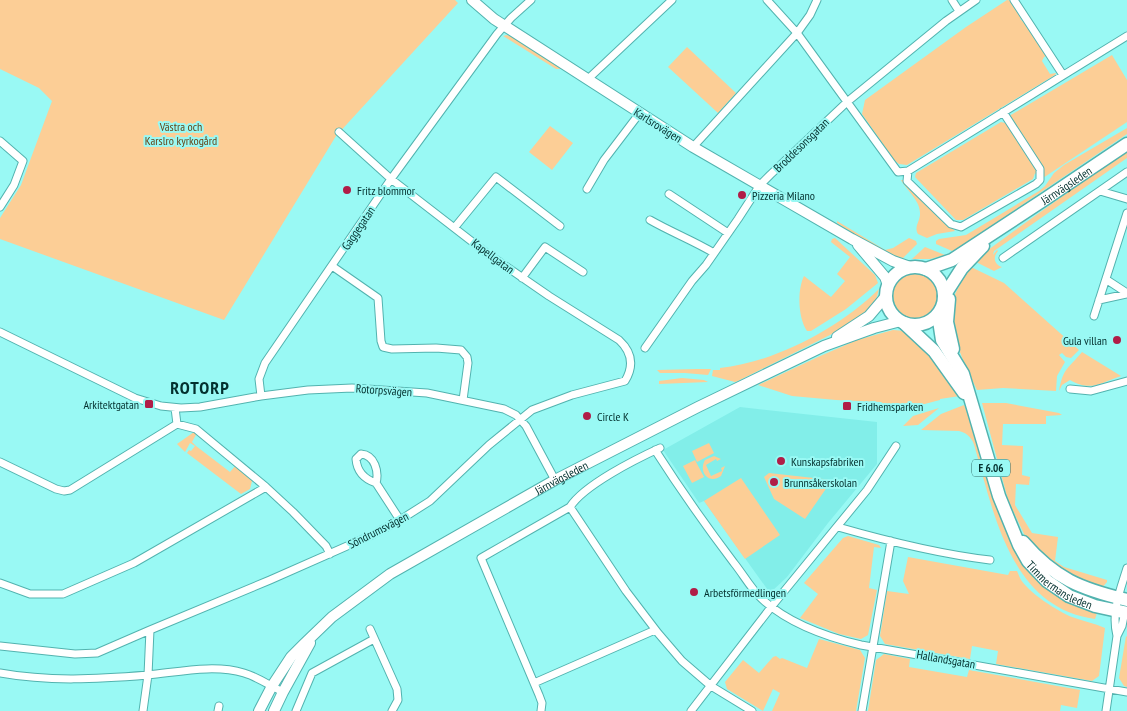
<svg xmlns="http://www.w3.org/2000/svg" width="1127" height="711" viewBox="0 0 1127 711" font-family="'PT Sans Narrow',sans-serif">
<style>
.built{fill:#82eee9}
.green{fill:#fcce96}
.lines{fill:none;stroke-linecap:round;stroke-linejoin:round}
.street-casing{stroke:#52b3af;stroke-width:9}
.secondary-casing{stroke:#52b3af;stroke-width:12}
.highway-casing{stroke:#52b3af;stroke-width:15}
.street{stroke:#fff;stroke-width:7}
.secondary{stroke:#fff;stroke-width:10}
.highway{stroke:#fff;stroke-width:12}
.poi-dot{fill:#b01d47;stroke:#99f9f4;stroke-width:2}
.labels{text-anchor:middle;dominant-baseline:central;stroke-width:4;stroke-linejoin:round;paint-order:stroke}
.shield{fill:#99f9f4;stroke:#306c69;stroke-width:1}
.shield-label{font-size:11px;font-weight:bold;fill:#03302e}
.street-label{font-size:12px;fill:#03302e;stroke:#99f9f4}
.park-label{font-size:12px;fill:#644418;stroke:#99f9f4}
.poi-label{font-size:12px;fill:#03302e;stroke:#99f9f4;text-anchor:start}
.district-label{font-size:18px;font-weight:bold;letter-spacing:1px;fill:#03302e;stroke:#99f9f4}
</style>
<rect width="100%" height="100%" fill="#99f9f4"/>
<path class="built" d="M740,407L877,422V464L828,523L787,577L770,593L704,501L699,503L663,450Z"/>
<path class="green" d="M0,0H455L458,3L336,136L224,320L0,239V218L21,185L52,101L39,88L0,69Z
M1007,0L1013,1L1023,17L1020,19L1030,28L1049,55L1044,57L1042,61L1050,74L1056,73L1055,75L907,165L899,164L894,160L862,114L865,100L966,27Z
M507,35L515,38L564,69H556L503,36Z
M687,47L736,93L718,113L668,67Z
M1112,55L1127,80V122L1040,180L1035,173L1033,179L963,220H956L915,177L916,173L1001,122L1005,123L1004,119Z
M550,126L573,143L552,170L529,152Z
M1127,128V134L960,247L952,251L936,244V241L939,239L966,235L1039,191L1045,186L1054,173L1064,165Z
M1127,150V158L994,251L993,255L997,250L998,251C992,258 995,265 1002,267L994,271L976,262L988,250L1014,231Z
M901,180H903L955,231L937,234L927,238L918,234C914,227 919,223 920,215C921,201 908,192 901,180Z
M837,221L885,250L893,248L909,238L916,241L917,244L903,258C879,254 857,235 837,223Z
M835,238L875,275L878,283L846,309L811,331H807C798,318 797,290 804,276L831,297L845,281L837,274L850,257L831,242L832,239Z
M925,247L945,255L930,259H912Z
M971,267L1004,283L1079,350L1071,358L1066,357L1062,353L1059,355L1065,362L1057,376L1056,391L1003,388L977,390C965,364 949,335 952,305C954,291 964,279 971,267Z
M893 296a23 23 0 1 1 46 0a23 23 0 1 1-46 0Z
M879,289L876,300L869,311L848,326L738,381L735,382L712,376L713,370H720V368C776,362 839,328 879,289Z
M893,330L905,331L919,340L960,396L940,399V400C924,404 896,414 881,402L836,400L792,396L758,385L818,357L857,340Z
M1082,352L1121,376C1100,383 1091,392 1070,380L1062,385L1059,391C1063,368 1068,369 1082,352Z
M697,369H711L708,375L685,373H660L657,370Z
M682,378L704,380L708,382L659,384V381Z
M982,403H1006L1059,413L1062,415L1046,416V424H1003L1002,445L1023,446L1022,475L1030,477L1029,485L1016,484L1015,505L1032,533L1058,537L1055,561L1064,567L1107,580V582L1101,589L1082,583L1039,554L1024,534L1008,500Z
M964,405L977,437L1001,519L1015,548L1054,592L1062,599L1080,608L1097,613L1095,619C1011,608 994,514 975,448C973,439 968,433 959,431L921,430L941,414Z
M939,408L918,425L903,426L913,416Z
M194,432L197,433L192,442L196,446L230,472L236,465L253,480L252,481L250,489L241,494L187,453L189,450L191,451L195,446L190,443L185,452L177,444Z
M709,443L714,453L697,462L692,451Z
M714,456L721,459L717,461L716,459L706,465L711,476L722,471L721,468L725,466L721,476C709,485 698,472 705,460Z
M695,460L704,477L692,483L683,466Z
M769,473L832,480L805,519L774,499L764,477Z
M741,478L780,535L745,559L704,501Z
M848,536L879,545L881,548L874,547L869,588L877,590L868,635L861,639L839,634L800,618L818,594L804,583L843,538Z
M908,557L1008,575L1010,571H1017C1018,573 1019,576 1020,578C1027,592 1059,612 1072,617C1083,621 1094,623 1105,628L1099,676L1092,681L996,664L998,651L972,646L970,659L885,644L880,636L887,591L909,594L903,581Z
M1126,636L1127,637V687L1124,686L1119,678Z
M819,639L860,650L865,658L856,711H772L780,693L773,689L763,711L727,689L725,682L743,660L759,673L773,657L776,656L780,659L782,658L807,668Z
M884,654L910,659L909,667L967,677L969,670L1080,690L1077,708L1061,705L1060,711H868L876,660Z"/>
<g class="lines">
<defs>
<path id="street" d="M767,0L797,33L898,172L908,171L1127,36
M952,0L959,11
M1014,0L1063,75
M588,79L672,0
M0,141L23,161L14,185L0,207
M693,147L797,33L810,15L817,0
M908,171L907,181L951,224L961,227L1036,184L1040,180V169L1003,112
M587,189L604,160L636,118L641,115
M1100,191L1127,199
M669,194L728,233
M650,220C671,232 694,241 714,253
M455,227L496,177L560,226
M1003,258L1127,172
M332,266L378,298L381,341L383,347L392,349L436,348L461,350L467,357L468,363L463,400
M522,278L545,247L583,272
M1107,280L1127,293
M1099,300L1127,294
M1094,316L1127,213
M0,332L135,398L161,406L181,408L200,407L261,396L308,390L352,388L427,393L504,409L516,415L526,426L555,480
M645,348L692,281L706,265L738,219L760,185L770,175L847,102L946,21L976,0
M1070,389L1091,391L1127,381
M261,396L259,379L265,363L391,179L497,34L511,18L531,0
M175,408L177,424L196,429L266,487L293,512L326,546L330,554
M655,450C680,489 706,526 734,563C743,574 751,589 762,599C788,623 827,637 861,645L1127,692
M0,462L56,489L64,491L70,490L177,424
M376,483C364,479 357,472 356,459L361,454C375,455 379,472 376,483L400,520
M570,507L626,591L658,633L682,661L711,686L752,711
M838,527C887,541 939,554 990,560
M0,583L30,594H63L134,563L266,487
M370,629L397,689L398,700L392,711
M1117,636C1111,612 1120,591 1127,568
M0,646L75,654L97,653L150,630
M0,673C49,682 98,679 148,675L150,630L270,580L372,535L400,520L430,501L489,445L532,410L572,395L625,381C634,366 632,352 619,340L549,296L488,254L391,179L339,132
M534,683L655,630
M143,711L148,675C179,672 214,664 244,673C258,677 270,686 283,692
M218,711L219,706
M296,711L312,673L374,639
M541,711L542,703L539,695L481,558L570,507C584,485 636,459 660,448
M691,711L772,606L867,490L896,446
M862,711L891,541
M1106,711L1117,636L1122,626L1125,611"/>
<g id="secondary">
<path d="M472,0L494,19L693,147L852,239L893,261L910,267"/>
<path d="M858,245L885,277L888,285"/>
<path d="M837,337L869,316L886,296"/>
<path id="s1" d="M259,711L272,686L291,657L304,644L332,617L390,574L555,480L698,407L824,346L874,328L901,321"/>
<path d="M274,711L283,692L310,643"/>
</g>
<g id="highway">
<circle cx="915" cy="296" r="29"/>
<path id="s2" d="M926,269L952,260L1045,199L1127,144"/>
<path d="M944,296L962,268L983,246"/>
<path d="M949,299L947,322L953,349"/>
<path id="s3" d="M938,314L942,340L963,374L999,496L1019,545L1028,561L1047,581L1069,596L1095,606L1127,613"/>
<path d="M904,323L934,351L964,393"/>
<path d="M1023,542C1055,579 1081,589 1127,600"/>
</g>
</defs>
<use href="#street" class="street-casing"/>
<use href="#secondary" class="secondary-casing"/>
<use href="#highway" class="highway-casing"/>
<use href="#street" class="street"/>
<use href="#secondary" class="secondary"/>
<use href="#highway" class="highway"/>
</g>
<g class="poi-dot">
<circle cx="347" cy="190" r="5"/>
<circle cx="742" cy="195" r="5"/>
<circle cx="1117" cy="340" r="5"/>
<rect x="144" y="399" width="10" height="10" rx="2.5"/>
<rect x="842" y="401" width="10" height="10" rx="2.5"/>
<circle cx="587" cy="416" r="5"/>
<circle cx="781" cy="461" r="5"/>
<circle cx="774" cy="482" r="5"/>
<circle cx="694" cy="592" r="5"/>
</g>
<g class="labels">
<rect class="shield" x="972" y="459.5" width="38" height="17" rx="4"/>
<g class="shield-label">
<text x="991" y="468">E 6.06</text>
</g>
<g class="street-label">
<text transform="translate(658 125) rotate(32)">Karlsrovägen</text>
<text transform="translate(801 145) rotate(-44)">Broddesonsgatan</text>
<text stroke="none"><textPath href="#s2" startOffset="164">Järnvägsleden</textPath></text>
<text transform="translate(358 228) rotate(-56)">Gaggegatan</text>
<text transform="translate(493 256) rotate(37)">Kapellgatan</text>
<text transform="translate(384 390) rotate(4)">Rotorpsvägen</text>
<text stroke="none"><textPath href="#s1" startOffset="389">Järnvägsleden</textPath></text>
<text transform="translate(378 530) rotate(-27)">Söndrumsvägen</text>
<text stroke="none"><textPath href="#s3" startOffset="305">Timmermansleden</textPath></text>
<text transform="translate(946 659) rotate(10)">Hallandsgatan</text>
</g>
<g class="park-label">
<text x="181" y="126">Västra och<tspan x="181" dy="14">Karslro kyrkogård</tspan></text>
</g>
<g class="poi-label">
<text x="357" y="190">Fritz blommor</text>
<text x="752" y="195">Pizzeria Milano</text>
<text x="1107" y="340" text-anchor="end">Gula villan</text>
<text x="139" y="404" text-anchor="end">Arkitektgatan</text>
<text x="857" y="406">Fridhemsparken</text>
<text x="597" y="416">Circle K</text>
<text x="791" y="461">Kunskapsfabriken</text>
<text x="784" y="482">Brunnsåkerskolan</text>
<text x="704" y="592">Arbetsförmedlingen</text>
</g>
<g class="district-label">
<text x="200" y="387">ROTORP</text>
</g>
</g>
</svg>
